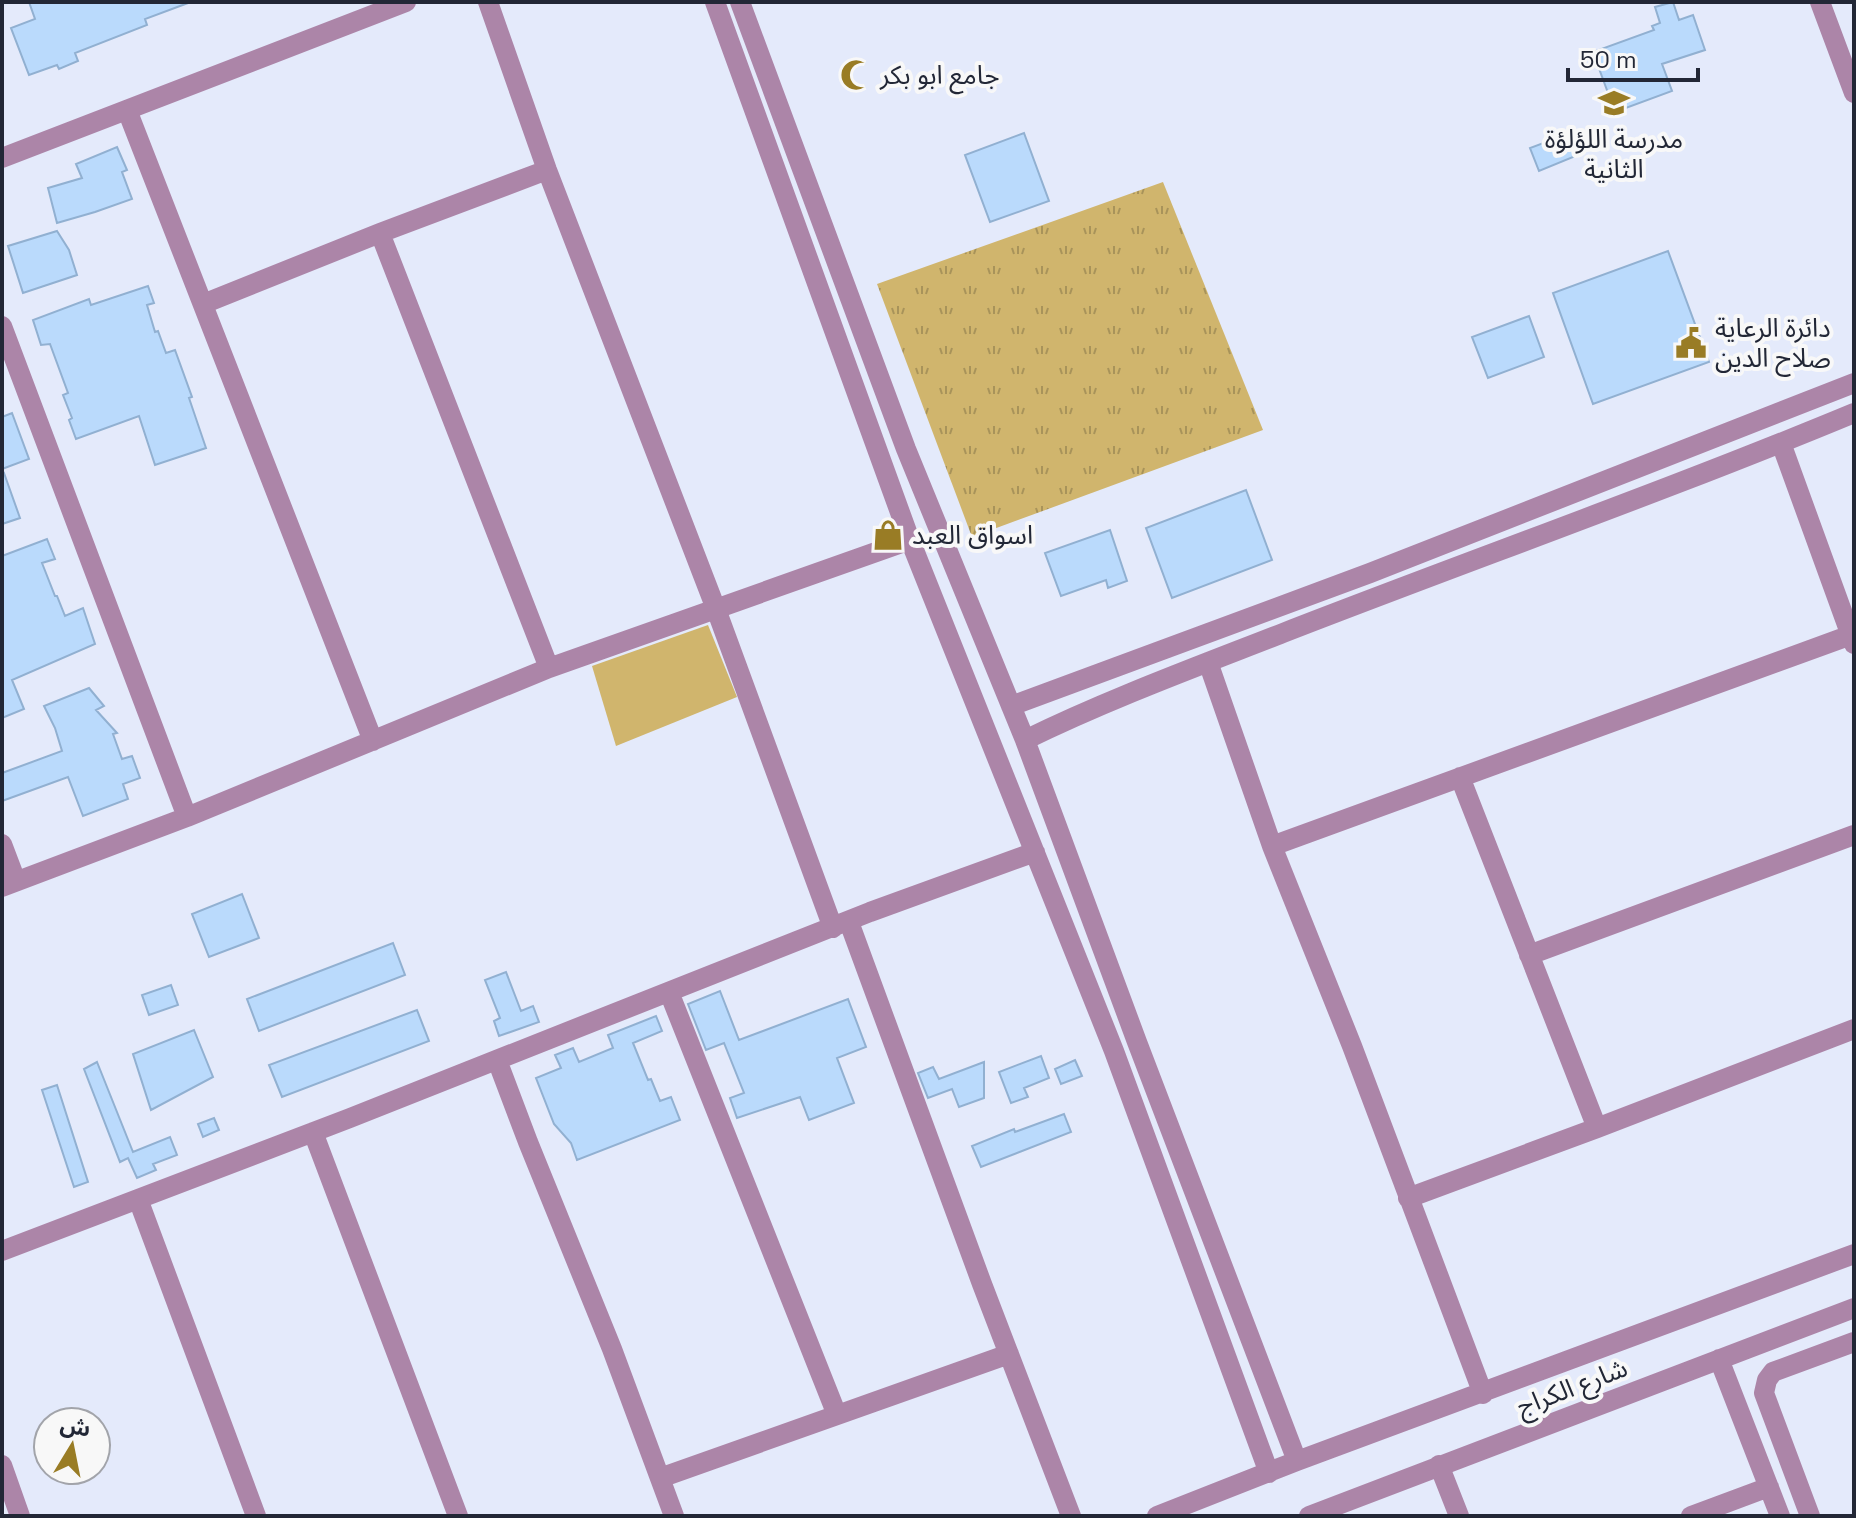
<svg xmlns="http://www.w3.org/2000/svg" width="1856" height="1518" viewBox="0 0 1856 1518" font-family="'Space Grotesk','Noto Sans Arabic',sans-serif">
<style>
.park{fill:url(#park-tufts)}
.garden{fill:#d0b56d}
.building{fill:#badafc;stroke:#91b0d1;stroke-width:2}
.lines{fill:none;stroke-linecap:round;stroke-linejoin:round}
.minor{stroke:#ac85a8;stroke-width:20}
.labels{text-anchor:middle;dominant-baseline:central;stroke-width:8;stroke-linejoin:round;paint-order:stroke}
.poi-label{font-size:26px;fill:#222736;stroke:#f8f8f8;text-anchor:start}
.street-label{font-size:26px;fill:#222736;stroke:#f8f8f8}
</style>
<defs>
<pattern id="park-tufts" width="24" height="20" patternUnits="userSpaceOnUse" patternTransform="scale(2)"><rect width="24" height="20" fill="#d0b56d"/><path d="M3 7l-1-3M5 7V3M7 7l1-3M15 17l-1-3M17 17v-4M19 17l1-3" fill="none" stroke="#a8935a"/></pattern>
</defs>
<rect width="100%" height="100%" fill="#e4eafb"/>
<path class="park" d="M1163,182L1263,430L972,537L877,284Z"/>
<path class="garden" d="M708,625L737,697L616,746L592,666Z"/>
<path class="building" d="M29,2H187L188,3L145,19L147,25L75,53L78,61L59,69L57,65L29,75L11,28L35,19Z
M1673,2L1679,20L1693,15L1705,50L1662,64L1672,91L1615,112L1593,52L1654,30L1652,26L1660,23L1655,7Z
M1024,133L1049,201L990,222L965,155Z
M1570,133L1578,155L1539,171L1530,148Z
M117,147L127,170L122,172L132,199L95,212L57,223L48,188L82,178L76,164Z
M57,231L69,250L77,275L23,293L8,246Z
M1668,251L1709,362L1593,404L1553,293Z
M148,286L154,303L147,305L155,332L158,331L166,353L175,350L192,397L189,398L206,448L155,465L139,416L76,439L69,420L72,418L63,395L68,393L50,344L41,345L33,320L89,299L91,305Z
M1529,316L1544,357L1488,378L1472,337Z
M12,413L29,459L2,469V417Z
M4,473L20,518L2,524V474Z
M1246,490L1272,560L1172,598L1146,528Z
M1110,530L1127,581L1108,588L1106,580L1061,596L1045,553Z
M47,539L55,559L42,563L55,596H57L65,616L83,608L95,644L12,680L24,709L2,718V556Z
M89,688L104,706L96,710L117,733L113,734L122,759L132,756L140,778L123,784L128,799L83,816L68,777L2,801V773L62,751L55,728L44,706Z
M242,894L259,938L209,957L192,914Z
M393,943L405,975L259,1031L247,999Z
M506,972L521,1011L533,1006L539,1022L499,1036L494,1021L500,1018L485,980Z
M171,985L178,1005L149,1015L142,995Z
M720,991L739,1040L848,999L866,1047L837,1058L854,1103L809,1120L800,1097L737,1118L730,1098L744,1093L724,1043L706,1050L688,1004Z
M417,1010L429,1041L282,1097L269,1065Z
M656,1016L662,1031L633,1043L648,1080L651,1079L660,1101L671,1097L680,1120L577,1160L571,1143L554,1124L536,1078L561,1068L555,1055L573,1048L579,1062L613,1048L608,1035Z
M194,1030L213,1077L151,1110L133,1054Z
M1041,1056L1049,1078L1024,1088L1028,1097L1011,1103L999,1072Z
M1075,1060L1082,1076L1061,1084L1055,1069Z
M97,1062L133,1152L170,1137L177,1155L153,1164L156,1170L137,1178L128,1158L120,1162L84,1069Z
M984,1062V1098L959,1107L952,1089L928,1098L918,1073L933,1067L939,1079Z
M57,1085L88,1182L74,1187L42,1090Z
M1064,1114L1071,1132L981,1167L972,1146L1014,1129L1015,1132Z
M214,1118L219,1130L203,1137L198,1124Z"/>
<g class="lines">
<path class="minor" d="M488,2L547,170L716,609L833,928
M715,2L910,540L1114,1051L1269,1473
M740,2L906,449L1025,740L1137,1042L1297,1461
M1820,2L1854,93
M127,110L373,741
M2,158L406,2
M380,233L549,668
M203,304L380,233L547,170
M2,326L187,817
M1781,443L1854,644
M1208,662L1272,846L1352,1046L1483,1394
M1011,706L1370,573L1854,383
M1025,740C1109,699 1196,667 1283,633C1473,559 1666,491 1854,413
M1460,777L1597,1128
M2,844L16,881
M1272,846L1851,635
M2,887L187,817L549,668L910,540
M849,922L982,1284L1071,1516
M1529,955L1854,835
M669,992L837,1415
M497,1060L528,1142L612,1349L674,1516
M313,1132L458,1516
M1408,1198L1597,1128L1854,1029
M138,1199L256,1516
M2,1251L350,1118L870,912L1035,852
M1719,1359L1780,1516
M2,1465L20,1516
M1439,1465L1459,1516
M660,1478L1009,1354
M1157,1516L1297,1461L1854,1254
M1309,1516L1854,1308
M1691,1516L1769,1487
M1810,1516L1764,1393L1767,1380L1773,1372L1854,1342"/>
</g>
<defs>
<symbol id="mosque-bare" viewBox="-9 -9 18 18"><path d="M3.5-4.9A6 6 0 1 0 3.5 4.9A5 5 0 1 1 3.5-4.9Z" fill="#997c25" stroke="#f8f8f8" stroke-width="2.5" paint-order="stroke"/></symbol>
<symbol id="school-bare" viewBox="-9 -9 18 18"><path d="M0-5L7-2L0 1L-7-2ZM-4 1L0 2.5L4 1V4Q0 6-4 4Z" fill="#997c25" stroke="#f8f8f8" stroke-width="2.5" paint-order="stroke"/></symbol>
<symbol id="civic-bare" viewBox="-9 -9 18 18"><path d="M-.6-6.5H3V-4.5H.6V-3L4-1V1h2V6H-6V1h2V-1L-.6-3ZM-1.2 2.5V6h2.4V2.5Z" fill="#997c25" stroke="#f8f8f8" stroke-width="2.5" paint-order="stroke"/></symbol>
<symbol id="shop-bare" viewBox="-9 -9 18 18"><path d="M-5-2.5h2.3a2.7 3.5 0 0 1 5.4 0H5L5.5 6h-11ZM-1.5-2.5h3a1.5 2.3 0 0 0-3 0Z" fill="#997c25" stroke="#f8f8f8" stroke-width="2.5" paint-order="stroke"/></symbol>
</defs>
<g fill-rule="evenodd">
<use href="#mosque-bare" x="834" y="53" width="44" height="44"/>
<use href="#school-bare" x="1592" y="81" width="44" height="44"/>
<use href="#civic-bare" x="1669" y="321" width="44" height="44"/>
<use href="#shop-bare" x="866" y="513" width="44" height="44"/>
</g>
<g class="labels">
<g class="poi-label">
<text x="880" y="75">جامع ابو بكر</text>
<text x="1614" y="139" text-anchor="middle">مدرسة اللؤلؤة<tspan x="1614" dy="30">الثانية</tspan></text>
<text x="1715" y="328">دائرة الرعاية<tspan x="1715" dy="30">صلاح الدين</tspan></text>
<text x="912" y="535">اسواق العبد</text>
</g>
<g class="street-label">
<text transform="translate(1572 1387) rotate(-21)">شارع الكراج</text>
</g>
</g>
<rect width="1856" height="1518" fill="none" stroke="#222736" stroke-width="8"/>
<g transform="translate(72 1446) rotate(10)"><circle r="38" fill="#f8f8f8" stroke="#a2a4aa" stroke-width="2"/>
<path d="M0-6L14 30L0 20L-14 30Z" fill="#997c25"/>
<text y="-12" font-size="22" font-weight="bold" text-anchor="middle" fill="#222736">ش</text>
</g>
<path d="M1568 68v12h130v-12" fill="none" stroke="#222736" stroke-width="4"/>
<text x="1580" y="68" font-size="24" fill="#222736" stroke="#f8f8f8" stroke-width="6" paint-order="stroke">50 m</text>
</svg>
